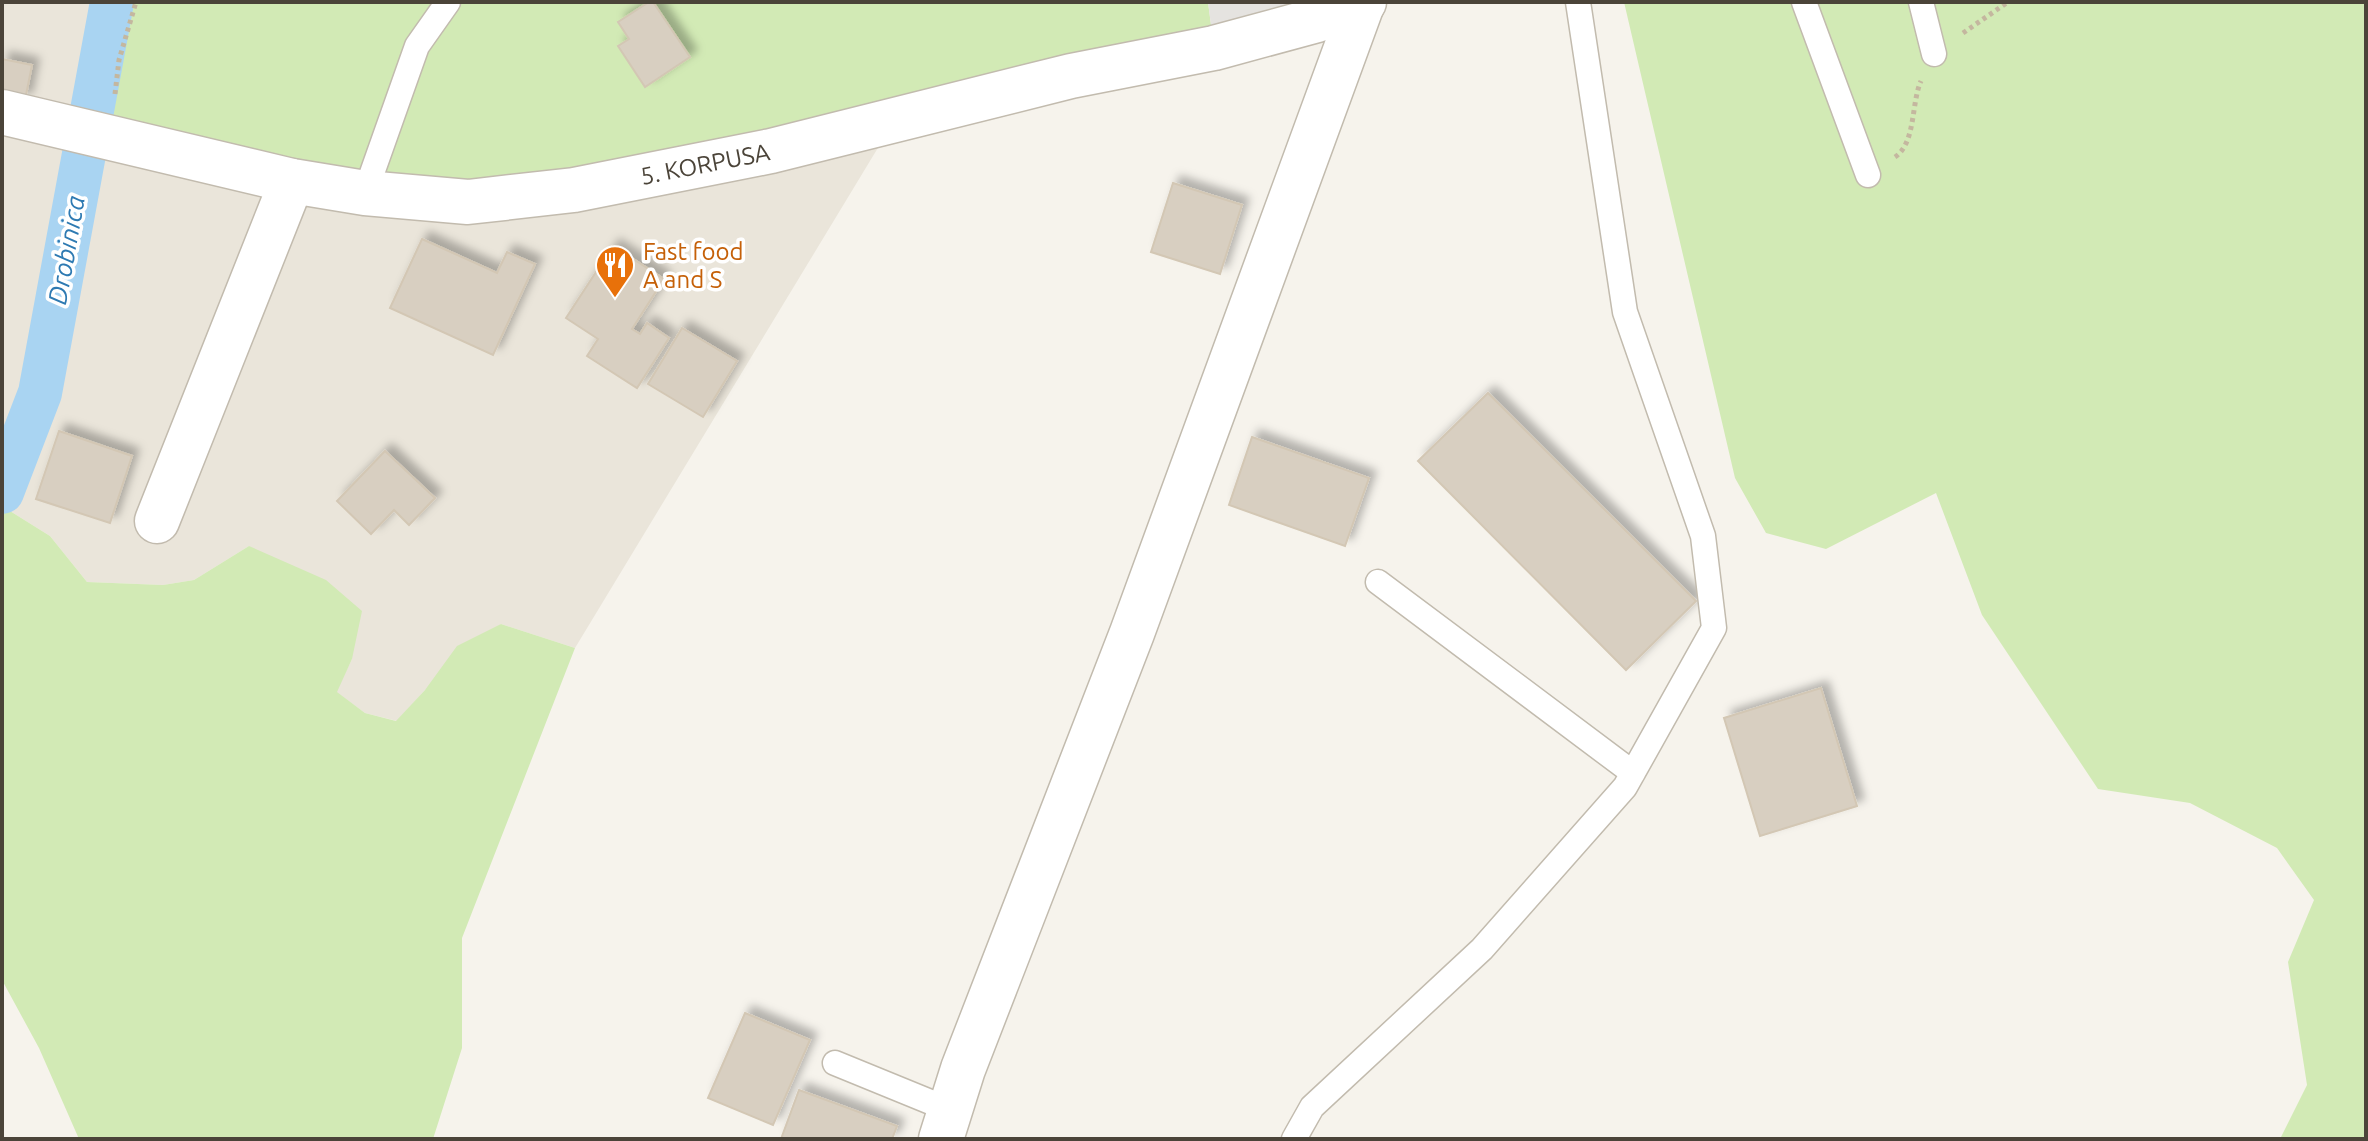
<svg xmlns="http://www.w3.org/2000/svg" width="2368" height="1141" viewBox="0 0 2368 1141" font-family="Ubuntu,sans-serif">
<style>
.residential{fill:#eae5da}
.green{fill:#d2eab5}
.parking{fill:#e5e3e0}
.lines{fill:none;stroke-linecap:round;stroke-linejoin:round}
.canal{stroke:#a9d4f2;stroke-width:44}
.building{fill:#d8cfc1;stroke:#d3c7b4;stroke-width:2;filter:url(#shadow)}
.service-casing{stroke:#c2bbae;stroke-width:27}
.minor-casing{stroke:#c2bbae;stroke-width:47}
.tertiary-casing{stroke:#c2bbae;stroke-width:47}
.path{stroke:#c4b79f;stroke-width:5;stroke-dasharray:4 4;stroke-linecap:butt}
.service{stroke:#fff;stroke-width:24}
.minor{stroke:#fff;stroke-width:44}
.tertiary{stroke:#fff;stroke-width:44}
.labels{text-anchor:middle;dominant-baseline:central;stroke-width:7;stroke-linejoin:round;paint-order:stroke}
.street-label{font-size:24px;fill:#4b4439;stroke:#fff}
.food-label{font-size:24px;fill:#c56008;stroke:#fff;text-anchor:start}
.water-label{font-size:26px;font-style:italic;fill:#2e7ab2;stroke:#fff}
</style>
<defs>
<filter id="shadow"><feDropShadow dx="7" dy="-7" stdDeviation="4" flood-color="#0004"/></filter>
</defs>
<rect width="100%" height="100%" fill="#f6f3ec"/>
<path class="residential" d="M2,2H112L86,148L893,123L575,648L501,624L425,690L397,721L365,713L336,692L352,659L249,546L194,580L163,585L87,582L50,536L2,506Z"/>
<path class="green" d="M112,2H1208L1214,48L574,190L86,149Z
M1624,2H2366V1139H2280L2307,1085L2288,962L2314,900L2277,848L2190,803L2098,789L1982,615L1936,493L1826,549L1766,533L1735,478Z
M2,506L50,536L87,582L163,585L194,580L249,546L326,580L362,611L352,659L337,692L365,713L396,721L425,690L457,646L501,624L575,648L462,938V1048L433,1139H79L39,1048L2,980Z"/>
<path class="parking" d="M1208,2H1364L1214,48Z"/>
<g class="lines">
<path class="canal" d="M2,492L40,393L112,2"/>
</g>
<path class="building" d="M649,2H653L690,57L645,87L618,46L629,39L618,22Z
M2,59L32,65L25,100L2,95Z
M1173,183L1242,205L1220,274L1151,252Z
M422,239L497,273L507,252L535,264L493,355L390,308Z
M613,246L664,279L632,329L640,334L647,323L669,338L637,388L587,356L598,339L566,318Z
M682,328L737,361L703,417L648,384Z
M1488,393L1696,601L1626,670L1418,461Z
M59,431L132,456L110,523L36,499Z
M1252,437L1369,478L1345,546L1229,505Z
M385,451L435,498L409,525L394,510L371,534L337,501Z
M1821,688L1857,806L1760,836L1724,718Z
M745,1013L810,1040L773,1125L708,1098Z
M799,1090L897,1126L892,1139H781Z"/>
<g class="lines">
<defs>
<path id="service" d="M1804,2L1868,175
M1921,2L1934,54
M365,193L417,46L448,2
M1378,582L1633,773
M835,1063L950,1110
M1294,1139L1312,1107L1482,949L1625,787L1714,628L1703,536L1625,312L1578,2"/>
<path id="minor" d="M157,521L292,181
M941,1139L963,1069L1132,633L1363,2"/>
<path id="tertiary" d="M2,112L292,181L365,193L468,202L574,190L771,151L1071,76L1214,48L1317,20L1364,2"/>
</defs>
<use href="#service" class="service-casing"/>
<use href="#minor" class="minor-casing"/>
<use href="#tertiary" class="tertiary-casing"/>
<path class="path" d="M1963,33L2008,2
M115,94L119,60L136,2
M1895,157C1916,143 1911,103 1921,81"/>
<use href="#service" class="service"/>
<use href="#minor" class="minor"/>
<use href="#tertiary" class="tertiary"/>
</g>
<defs>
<symbol id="restaurant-pin" viewBox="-11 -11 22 30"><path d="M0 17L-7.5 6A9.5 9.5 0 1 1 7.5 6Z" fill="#e8710a" stroke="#fff"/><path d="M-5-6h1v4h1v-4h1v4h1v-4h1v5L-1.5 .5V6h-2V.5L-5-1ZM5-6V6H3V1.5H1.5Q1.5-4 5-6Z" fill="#fff"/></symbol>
</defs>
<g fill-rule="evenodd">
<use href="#restaurant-pin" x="593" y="243" width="44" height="60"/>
</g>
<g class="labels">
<g class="street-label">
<text transform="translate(705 164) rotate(-11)">5. KORPUSA</text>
</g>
<g class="food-label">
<text x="643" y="251">Fast food<tspan x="643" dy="28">A and S</tspan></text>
</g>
<g class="water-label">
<text transform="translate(66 250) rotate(-80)">Drobinica</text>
</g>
</g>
<rect width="2368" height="1141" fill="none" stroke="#4b4439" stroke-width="8"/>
</svg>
